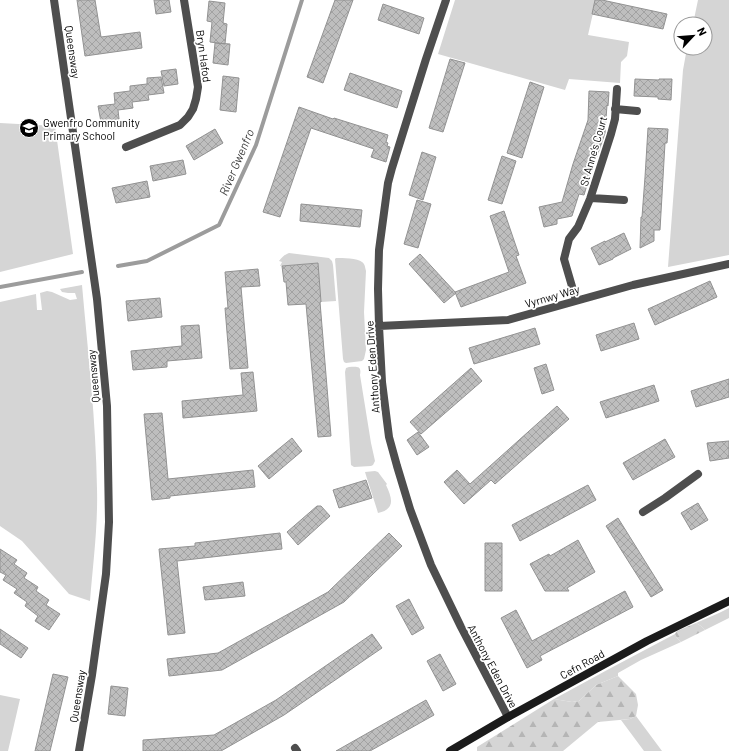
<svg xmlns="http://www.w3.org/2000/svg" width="729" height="751" viewBox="0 0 729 751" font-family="Barlow,sans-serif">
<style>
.grass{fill:#d5d5d5}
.forest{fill:url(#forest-firs)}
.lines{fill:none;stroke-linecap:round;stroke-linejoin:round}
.stream{stroke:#9c9c9c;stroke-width:4}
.building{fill:url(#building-cross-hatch);stroke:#929292}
.street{stroke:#4e4e4e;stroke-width:8}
.secondary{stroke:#1b1b1b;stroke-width:8}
.labels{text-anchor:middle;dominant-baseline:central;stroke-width:3.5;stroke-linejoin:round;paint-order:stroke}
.street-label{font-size:11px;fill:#000;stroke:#fff}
.poi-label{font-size:11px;fill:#000;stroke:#fff;text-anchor:start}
.water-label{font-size:12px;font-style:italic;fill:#3d3d3d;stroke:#fff}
</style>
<defs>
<pattern id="forest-firs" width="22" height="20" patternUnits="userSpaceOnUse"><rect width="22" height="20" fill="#d5d5d5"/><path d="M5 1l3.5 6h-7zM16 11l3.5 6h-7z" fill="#b5b5b5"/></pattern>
<pattern id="building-cross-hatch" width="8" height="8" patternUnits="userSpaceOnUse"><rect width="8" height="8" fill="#bebebe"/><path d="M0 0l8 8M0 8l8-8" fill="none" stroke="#a2a2a2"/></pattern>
</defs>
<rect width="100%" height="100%" fill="#fff"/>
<path class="grass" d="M455,0H596L588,35L629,42L627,56L621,62L620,83L569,79L565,90L438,54Z
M698,0H729V255L668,267L683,70L687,48H705V24H693Z
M0,123L55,126L73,254L0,272Z
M289,253L329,258L332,261L333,265L336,301L321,302L317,263L280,266L282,262L279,261C282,257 284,255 289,253Z
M336,258C342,258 358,258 362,262C365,264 365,267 366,271L364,312L366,350L364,359L362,361L346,363L344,362L343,359L335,259Z
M82,285C88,353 96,421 97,489C98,526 93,564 90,601L69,594L22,541L0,526V302L36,294L37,310H42L40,293L47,291L52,292L70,300L77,299L75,293H68L62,292L60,289Z
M349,367C356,367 362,365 360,375L371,443L375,461L373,465L371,466L354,467L351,465L345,372L346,368Z
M375,471L378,472L387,484L386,485C392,498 396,509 378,513C374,499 369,486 365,472Z
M729,608V618L705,630L701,626L696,623L719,613Z
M675,634L677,638L681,642L641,660L618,673V676L596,685L579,701L572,702L554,699L609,669Z
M0,695L20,699L8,751H0Z
M636,716L662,751H644L621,720L630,719Z"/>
<path class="forest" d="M696,623L701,626L705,630L681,642L677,638L675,634L677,631Z
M618,676L636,694L638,705L636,716L630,719L598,722L563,751H477V747L554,699L572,702L579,701L596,685Z"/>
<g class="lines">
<path class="stream" d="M118,266L147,261L219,225L256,145L302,0
M0,287L82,272"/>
</g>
<path class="building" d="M77,0H95L101,37L140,32L142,48L85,56Z
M154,0H169L171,12L156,14Z
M335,0H353L323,83L307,77Z
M595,0H602L667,14L663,29L592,14Z
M209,1L225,3L223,23L227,24L225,44L210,42L212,22L207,21Z
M383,4L424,18L419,34L378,20Z
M215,43L230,44L228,65L213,63Z
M450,59L465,63L443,132L429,128Z
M176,69L178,84L164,86L161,71Z
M350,73L402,91L397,108L344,90Z
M223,76L239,78L236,112L220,110Z
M161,77L164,93L148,95L149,100L132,102L133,108L118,110L119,119L101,122L98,106L115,104L114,93L130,91V86L147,84V78Z
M635,79L659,80V79H672L671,100L658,99V97L634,96Z
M530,82L544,87L522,158L507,153Z
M589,91L609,92L608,106L607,105L605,133L596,159L595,158L584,195L579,194L572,216L557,219V224L544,227L539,207L562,202L573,164L588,120Z
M299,107L333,119L334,118L388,135L386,142L388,143L387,146L390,147L386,162L371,157L374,149L311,128L280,217L263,212Z
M648,128L668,129L667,143H665L660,230H654V241L640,248L641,217H642L645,177Z
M215,129L223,143L194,160L186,146Z
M422,152L436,157L423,200L409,195Z
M502,156L516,161L502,204L488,200Z
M183,160L186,174L153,181L150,166Z
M147,181L150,197L116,203L112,188Z
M417,200L431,204L418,248L404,244Z
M301,204L362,210L360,227L300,221Z
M504,211L519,255L516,256L526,283L461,307L455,292L509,272L490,216Z
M624,233L631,249L613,258V259L599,265L591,248L605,241V242Z
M420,254L456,293L444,303L409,264Z
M318,263L321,302H320L331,436L318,437L306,304L288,305L286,282H284L282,266Z
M258,269L260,286L241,287L248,368L230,369L225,308H228L225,272Z
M710,281L717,297L655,325L648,309Z
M160,298L162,317L128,321L126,301Z
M634,323L639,339L601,351L596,335Z
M199,325L202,358L167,361V367L133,370L131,351L182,346L181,326Z
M535,328L540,344L474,364L469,348Z
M546,364L554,390L542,394L534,368Z
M471,368L482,381L421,434L410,422Z
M253,372L257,411L183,418L182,401L243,395L241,373Z
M729,379V397L696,407L691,391Z
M654,385L659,401L606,418L600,402Z
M557,406L569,419L495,484L491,480L464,504L444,482L457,470L470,484Z
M162,413L168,479L253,470L255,487L170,496V498L152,500L144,414Z
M418,432L429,447L417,455L407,440Z
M292,438L302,451L269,479L258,466Z
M665,439L675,457L633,480L623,463Z
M729,441V458L710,461L707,443Z
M366,480L372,498L339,508L333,490Z
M588,485L596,500L520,541L512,525Z
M698,503L708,520L691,530L681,513Z
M317,506H321L330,516L298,545L287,532Z
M618,518L663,590L651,597L606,526Z
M280,533L282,549L177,561L185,633L168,635L159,549L195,546V543Z
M389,533L402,546L344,602L222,670L169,676L167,659L218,653L328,592Z
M578,540L595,572L567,588L569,591H545L530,564L549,554L550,556Z
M485,543H502V591H485Z
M0,549L17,560L14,564L27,573L24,578L38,587L36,591L49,600L46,605L60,614L49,630L35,621L38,616L25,606L27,602L14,593L17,589L3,580L6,575L0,572Z
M243,582L245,596L205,600L203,587Z
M625,591L633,607L540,656L542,660L527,668L501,618L516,610L532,641Z
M409,599L424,628L412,635L396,606Z
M0,629L28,648L21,658L0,644Z
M372,634L382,648L284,715L221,751H143V740L214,735L276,700Z
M440,654L456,684L443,691L427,661Z
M53,674L68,677L60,710L50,751H35Z
M111,686L128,688L125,716L108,714Z
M426,700L434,715L370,751H336Z"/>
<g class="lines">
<path class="street" d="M54,0L97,299L107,406L109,522L106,574L92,675L79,751
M446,0L426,59L392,168L388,183L379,250L378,289L379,326L382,382L389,437L397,466L410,509L431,565L461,627L508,717
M615,109L637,111
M126,147L180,125L188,117L193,109L196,99L198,87L184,0
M591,198L624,200
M576,300L564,259L569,239L578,227L590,199L611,134L615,119L617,89
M379,326L508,320L633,285L729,264
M643,512L665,498L698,474
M295,748L297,751"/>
<path class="secondary" d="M450,751L508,717L647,641L729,601"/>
</g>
<defs>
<symbol id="school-disc" viewBox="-11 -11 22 22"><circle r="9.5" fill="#000" stroke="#fff"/><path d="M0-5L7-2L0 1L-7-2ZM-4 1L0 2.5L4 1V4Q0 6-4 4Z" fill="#fff"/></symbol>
</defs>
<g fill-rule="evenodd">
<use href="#school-disc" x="18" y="117" width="22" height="22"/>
</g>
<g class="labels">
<g class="street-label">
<text transform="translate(73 52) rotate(82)">Queensway</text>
<text transform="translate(204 56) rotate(82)">Bryn Hafod</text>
<text transform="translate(593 151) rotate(-74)">St Anne's Court</text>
<text transform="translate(552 296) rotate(-16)">Vyrnwy Way</text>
<text transform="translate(372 367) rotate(-94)">Anthony Eden Drive</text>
<text transform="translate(93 376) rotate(-95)">Queensway</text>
<text transform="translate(582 664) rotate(-29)">Cefn Road</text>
<text transform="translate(493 666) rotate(62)">Anthony Eden Drive</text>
<text transform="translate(77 696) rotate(-81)">Queensway</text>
</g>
<g class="poi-label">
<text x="43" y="122">Gwenfro Community<tspan x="43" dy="13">Primary School</tspan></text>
</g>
<g class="water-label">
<text transform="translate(236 162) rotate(-67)">River Gwenfro</text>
</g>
</g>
<g transform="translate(693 36) rotate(64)"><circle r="19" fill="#ffffff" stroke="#999999"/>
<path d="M0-3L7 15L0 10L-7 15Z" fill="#000000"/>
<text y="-6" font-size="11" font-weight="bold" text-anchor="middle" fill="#000000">N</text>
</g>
</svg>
